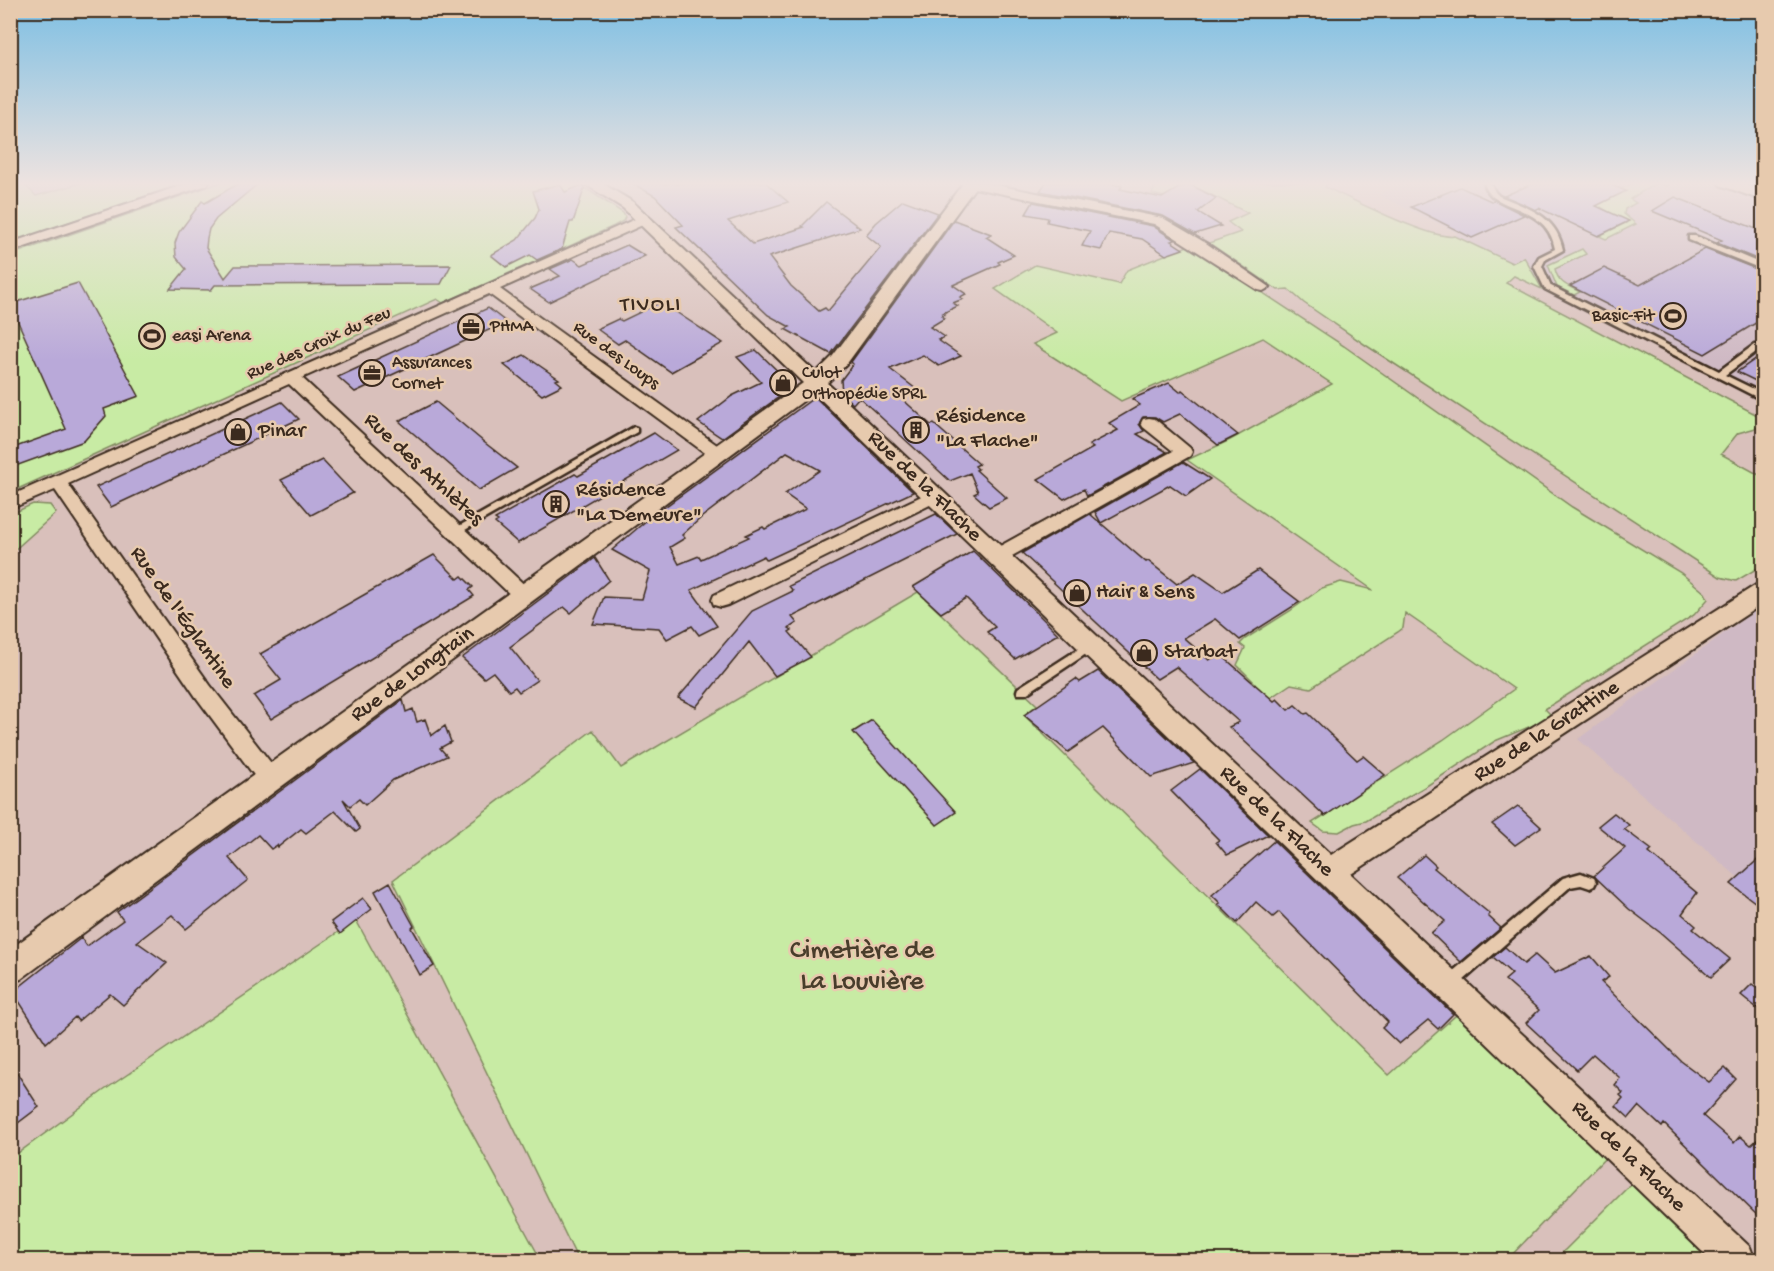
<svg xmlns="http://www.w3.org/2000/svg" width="1774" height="1271" viewBox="0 0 1774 1271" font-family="'Gochi Hand',sans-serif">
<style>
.built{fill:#cfb9c4}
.green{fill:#c8eba4;stroke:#828a61;stroke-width:1.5}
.building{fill:#b9a9d9;stroke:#3b2a1e;stroke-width:1.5;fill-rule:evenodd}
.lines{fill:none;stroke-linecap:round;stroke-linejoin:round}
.service-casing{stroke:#3b2a1e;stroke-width:5}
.minor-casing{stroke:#3b2a1e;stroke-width:4}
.tertiary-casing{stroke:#3b2a1e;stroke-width:4}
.service{fill:#e7caae;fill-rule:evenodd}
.minor{fill:#e7caae;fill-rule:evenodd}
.tertiary{fill:#e7caae;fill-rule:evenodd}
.labels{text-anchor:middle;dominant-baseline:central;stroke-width:5;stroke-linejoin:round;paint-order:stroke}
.far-poi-label{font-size:18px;fill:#3b2a1e;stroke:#e7caae;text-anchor:start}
.far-street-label{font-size:18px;fill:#3b2a1e;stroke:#e7caae}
.far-quarter-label{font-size:22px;letter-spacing:1.5px;fill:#3b2a1e;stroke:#e7caae}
.poi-label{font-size:22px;fill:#3b2a1e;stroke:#e7caae;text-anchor:start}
.street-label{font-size:22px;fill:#3b2a1e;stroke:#e7caae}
.near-park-label{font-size:27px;fill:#493d2b;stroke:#e7caae}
</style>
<rect width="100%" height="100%" fill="#d9c0bb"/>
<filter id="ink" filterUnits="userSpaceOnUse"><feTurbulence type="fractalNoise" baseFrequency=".0167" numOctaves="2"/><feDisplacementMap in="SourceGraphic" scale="12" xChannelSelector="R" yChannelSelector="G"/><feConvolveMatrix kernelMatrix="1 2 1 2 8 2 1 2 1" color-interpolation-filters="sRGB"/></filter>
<g filter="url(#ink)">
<path class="built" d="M22,182H84L36,196Z
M1401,182H1709L1763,203V403L1542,289L1524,257L1512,263L1455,236L1458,233L1379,195L1403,184Z
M1763,605V899L1578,739Z"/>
<path class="green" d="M10,182H22L36,196L84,182H187L11,242Z
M222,182H576L623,213L625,217L623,221L614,226L443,303L437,299L11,492L10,255Z
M1157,182H1329L1325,187C1350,198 1433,241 1455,236L1512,263L1524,257L1542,289L1514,276L1506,283L1763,418V426L1738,433L1721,454L1763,477V565L1736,581L1720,577L1364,344L1304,303L1288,289L1278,290L1209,243L1241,232L1228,222L1248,213L1187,183L1174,199L1152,194Z
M1635,182H1667L1668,184L1667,186L1656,183L1630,199L1636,203L1625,209L1624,214L1636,224L1606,239L1599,236L1626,223L1601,207L1572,221L1586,206Z
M1190,245L1344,346L1572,507L1681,573L1705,593L1708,599L1694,615L1545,709L1551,715L1541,722L1495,741L1428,785L1366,821L1354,824L1339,832L1323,831L1312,823L1443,740L1514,689L1405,613L1403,628L1398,632L1311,688L1291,684L1243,716L1250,688L1255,683L1237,665L1245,648L1240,644L1245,639L1290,611L1322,588L1341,582L1373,590L1187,460L1230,440L1332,384L1263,338L1121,401L1033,344L1057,333L995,289L1035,265L1119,284L1127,270Z
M1582,249L1586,254L1555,269C1558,283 1568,286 1580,292L1574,295L1557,287L1548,265Z
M33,504L50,505L56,513L11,553V514Z
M918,592L1037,705L1024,715L1389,1075L1464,1008L1607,1156L1507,1260H578L393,880L593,730L621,768Z
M356,920L541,1260H11L10,1159L103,1091Z
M1633,1182L1714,1260H1555Z"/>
<path class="building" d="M241,182H260L216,219L209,229L207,238L206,248L225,278L235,266L451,265L441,284L215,285L211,290L170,289L186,269L176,257L175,243L179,232L202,201L205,203Z
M630,182H660L665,184L672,182L677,184L685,182H765L788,202L728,221L753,244L804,227L802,226L826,202L860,228L769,257L791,286L819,311L825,308L828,311L881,247L866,235L876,223L903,200L938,213L831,354L785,329L790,327L768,315L676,227L683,225L655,196Z
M1046,182H1102L1122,186L1120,189L1162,198L1187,183L1216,198L1198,212L1221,226L1195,234L1163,216L1040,191Z
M1536,182H1605L1626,191L1596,206L1629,221L1598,236L1539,208L1535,210L1504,196Z
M560,184L565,192L582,185L585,187L573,222H570L562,249L537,260L530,255L506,267L491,255L517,240L535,218L539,209L533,191Z
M1460,187L1491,201L1494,200L1524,215L1472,238L1411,207Z
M1675,197L1764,232V262L1717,243L1722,240L1652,211Z
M1033,202L1153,226L1175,240L1171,241L1183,249L1166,255L1142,239L1109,233L1101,250L1082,246L1090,231L1047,222L1048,218L1026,214Z
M954,220L991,234L986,237L1014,255L998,262L1000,264L953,285L966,294L960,297L963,299L953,303L958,306L943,313L945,314L942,316L945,318L930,327L945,337L938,340L961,356L939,366L923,355L890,369L916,389L900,397L931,425L934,424L979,464L975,466L978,469L976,470L1007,498L989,507L974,494L978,492L970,473L950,481L859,397L853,404L842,394L841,380L853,364L851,362Z
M627,245L645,256L549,302L530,289L560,276L550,269L573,259L582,265Z
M1705,249L1764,272V318L1705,354L1570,286L1604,268L1640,285Z
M78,283L139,396L104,409L106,416L84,441L10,468V449L66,429L10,304Z
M661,302L679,314L723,343L671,372L625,340L618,344L597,329L618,319L622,321Z
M488,308L506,322L355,392L338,377Z
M756,350L791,384L790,389L722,438L698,422L732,396L761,382L737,357Z
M1764,353V385L1737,372Z
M524,355L559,379L556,380L562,385L542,395L504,365Z
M1169,383L1180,392L1182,390L1238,435L1218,445L1180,414L1163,422L1155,417H1143L1139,424L1144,431L1137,434L1167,452L1087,496L1084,489L1064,499L1038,479L1093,448L1089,445L1118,430L1109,423L1140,405L1132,399Z
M815,397L913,492L767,560L764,556L691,590L717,626L699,635L692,626L667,639L659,628L593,624L604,597L642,599L650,571L612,550L647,520ZM787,452L820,470L785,494L806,509L765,529L763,527L746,535L749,537L701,559L699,556L679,564L670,547L685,538L682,535L702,517Z
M282,402L299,419L111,507L96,487Z
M436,402L485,443L517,468L479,490L399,421Z
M654,433L677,450L518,543L495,523L498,521L495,519L575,474L578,476Z
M322,460L353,493L311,515L281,480Z
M1183,462L1210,479L1186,496L1170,485L1101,523L1095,512Z
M936,514L957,534L792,617L797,623L789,628L792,630L789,632L811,657L775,676L749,642L696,707L678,698L752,611L793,591L789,586Z
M1090,514L1146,562L1148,561L1177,584L1195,573L1223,592L1258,570L1300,602L1240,640L1215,619L1184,638L1209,660L1220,654L1274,701L1277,699L1288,710L1295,705L1305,714L1308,713L1357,760L1363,756L1385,775L1325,816L1229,727L1239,722L1176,667L1157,679L1022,553Z
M973,551L1036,612L1058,634L1015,659L987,632L995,627L966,598L941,613L913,587Z
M434,555L458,579L462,576L473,587L469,590L474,596L271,719L254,696L281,680L260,654Z
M595,558L609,580L571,613L564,607L510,647L537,680L519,692L515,687L509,691L493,672L484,678L462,658Z
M1098,671L1194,763L1151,777L1103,728L1068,752L1024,715L1076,679L1080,682Z
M403,700L406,712L413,709L417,722L425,719L431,736L445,726L451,742L440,748L447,756L393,780L365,805L359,799L350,806L343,799L360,829L356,832L335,811L306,833L301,829L278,847L277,845L271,849L258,835L229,858L248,880L186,929L172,915L137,942L167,963L123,1005L110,994L78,1021L75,1017L46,1043L13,992L81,938L87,946L123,920L117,912Z
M872,720L956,812L937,825L853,732Z
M1200,769L1268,835L1227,855L1216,842L1219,840L1171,791Z
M1518,806L1541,827L1515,845L1492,824Z
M1614,813L1629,825L1624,829L1652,850L1649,853L1697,893L1682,914L1696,926L1693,929L1730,959L1711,977L1662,934L1629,909L1594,876L1625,848L1598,826Z
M1274,841L1453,1014L1438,1029L1428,1020L1399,1044L1382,1028L1388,1022L1279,912L1273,917L1256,902L1237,923L1218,904L1220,903L1212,895Z
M1764,854V909L1731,884Z
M1424,855L1436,866L1434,868L1490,914L1488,916L1501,928L1461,962L1431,933L1445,921L1397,878Z
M390,882L414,926L412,928L434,966L420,975L375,891Z
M363,898L372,909L340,934L331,922Z
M1505,947L1524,964L1535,955L1555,973L1591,956L1609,977L1601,982L1681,1061L1709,1082L1725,1068L1736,1079L1703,1116L1734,1143L1740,1136L1751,1145L1764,1134V1222L1664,1124L1662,1127L1639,1106L1629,1118L1616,1106L1623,1098L1620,1095L1623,1093L1615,1085L1620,1078L1593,1054L1577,1070L1526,1023L1539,1010L1505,980L1512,974L1493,957Z
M1752,984L1764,993V1000L1757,1008L1741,995Z
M10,1062L39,1107L10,1129Z"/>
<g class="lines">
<defs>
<path id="service" d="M1484,182H1490L1495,192L1499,196C1528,208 1556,215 1563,250L1545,260L1542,266L1551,286L1719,371L1754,345H1760V349L1725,375L1764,394V401L1545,289L1534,266L1539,257L1555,249C1550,221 1530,214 1506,204C1501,201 1494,199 1490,194C1487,191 1485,186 1484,182Z
M1689,236H1695L1764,265V270L1689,240Z
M634,427L637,428V432L458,534L455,535L450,532L452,530Z
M1091,641L1095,642L1096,645L1095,648L1026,694H1018L1017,691L1018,688Z
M1581,873L1594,878L1596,882L1594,886L1590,888L1581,885L1570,887L1455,988L1450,990L1445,988L1443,983L1445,978L1563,878Z"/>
<path id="minor" d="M192,182H209L207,185L10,252V243Z
M958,182H981L1163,218L1206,243L1270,287L1263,291L1258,290L1154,224L964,186Z
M642,216L648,220L647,223L500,289L724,450L726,454L724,458H712L489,294L302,378L531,591L533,596L531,601L524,603L517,601L289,384L68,484L210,685L278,772L281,779L278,786L270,788L262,786L196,697L55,490L10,509V496Z
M1149,418L1155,419L1190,448L1192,452L1190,456L1003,561L997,563L991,561L988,556L991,551L1173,451L1143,427L1141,423L1143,419Z
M934,490L940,492L943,496L940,500L728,605L721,607L714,605L712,600L714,595Z"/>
<path id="tertiary" d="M582,182H600L633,202L816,373L832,357L964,182H979L846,365L827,383L1331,855L1756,585L1764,582V603L1351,874L1750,1247L1755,1260H1711L814,393L21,979L10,983V949L803,383L623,208Z
M1718,182H1738L1764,191V201L1720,185Z"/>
</defs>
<use href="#service" class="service-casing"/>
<use href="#minor" class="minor-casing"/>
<use href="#tertiary" class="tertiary-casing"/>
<use href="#service" class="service"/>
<use href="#minor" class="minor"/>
<use href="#tertiary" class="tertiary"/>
</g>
</g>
<linearGradient id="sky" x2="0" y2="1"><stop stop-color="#7ebfe3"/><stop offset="0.51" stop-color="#eee3e0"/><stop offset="1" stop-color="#eee3e0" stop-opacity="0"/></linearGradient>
<rect width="1774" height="360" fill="url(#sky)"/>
<defs>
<symbol id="stadium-ring" viewBox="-11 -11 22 22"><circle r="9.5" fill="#e7caae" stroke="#3b2a1e" stroke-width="1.5"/><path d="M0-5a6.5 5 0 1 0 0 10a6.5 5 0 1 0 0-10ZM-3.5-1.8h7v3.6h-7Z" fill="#3b2a1e"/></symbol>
<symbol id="office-ring" viewBox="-11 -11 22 22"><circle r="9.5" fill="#e7caae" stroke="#3b2a1e" stroke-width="1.5"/><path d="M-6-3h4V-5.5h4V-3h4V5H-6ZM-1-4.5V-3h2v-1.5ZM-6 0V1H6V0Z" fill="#3b2a1e"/></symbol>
<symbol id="shop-ring" viewBox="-11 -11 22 22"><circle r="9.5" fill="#e7caae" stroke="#3b2a1e" stroke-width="1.5"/><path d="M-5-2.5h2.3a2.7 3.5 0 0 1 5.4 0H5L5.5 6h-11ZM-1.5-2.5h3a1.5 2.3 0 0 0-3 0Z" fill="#3b2a1e"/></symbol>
<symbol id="building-ring" viewBox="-11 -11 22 22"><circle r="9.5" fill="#e7caae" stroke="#3b2a1e" stroke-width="1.5"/><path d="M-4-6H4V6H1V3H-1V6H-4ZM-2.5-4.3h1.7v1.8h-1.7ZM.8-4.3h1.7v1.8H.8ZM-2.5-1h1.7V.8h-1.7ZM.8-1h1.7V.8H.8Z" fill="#3b2a1e"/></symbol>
</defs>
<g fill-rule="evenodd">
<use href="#stadium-ring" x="1658" y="301" width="30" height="30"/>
<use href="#office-ring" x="456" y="312" width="30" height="30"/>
<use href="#stadium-ring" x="137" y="321" width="30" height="30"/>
<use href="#office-ring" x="357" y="358" width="30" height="30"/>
<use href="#shop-ring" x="768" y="368" width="30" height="30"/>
<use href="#building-ring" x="901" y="415" width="30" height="30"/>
<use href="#shop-ring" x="223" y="417" width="30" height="30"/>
<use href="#building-ring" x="541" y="489" width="30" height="30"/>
<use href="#shop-ring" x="1062" y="578" width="30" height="30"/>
<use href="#shop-ring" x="1129" y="638" width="30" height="30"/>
</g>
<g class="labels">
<g class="far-poi-label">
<text x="1654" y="316" text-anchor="end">Basic-Fit</text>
<text x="490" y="327">PHMA</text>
<text x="172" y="336">easi Arena</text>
<text x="392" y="363">Assurances<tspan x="392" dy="21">Cornet</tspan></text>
<text x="802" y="373">Culot<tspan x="802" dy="21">Orthopédie SPRL</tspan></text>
</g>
<g class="far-street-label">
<text transform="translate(319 344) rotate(-24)">Rue des Croix du Feu</text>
<text transform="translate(616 356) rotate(36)">Rue des Loups</text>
</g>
<g class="far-quarter-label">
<text x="651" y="306">TIVOLI</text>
</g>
<g class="poi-label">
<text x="936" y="417">Résidence<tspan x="936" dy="25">"La Flache"</tspan></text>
<text x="258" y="432">Pinar</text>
<text x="576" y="491">Résidence<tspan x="576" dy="25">"La Demeure"</tspan></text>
<text x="1096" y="593">Hair &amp; Sens</text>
<text x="1164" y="653">Starbat</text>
</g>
<g class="street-label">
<text transform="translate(423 470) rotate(43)">Rue des Athlètes</text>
<text transform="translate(924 487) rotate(44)">Rue de la Flache</text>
<text transform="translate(182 618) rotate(55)">Rue de l'Églantine</text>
<text transform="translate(413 675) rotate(-36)">Rue de Longtain</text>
<text transform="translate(1547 732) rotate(-33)">Rue de la Grattine</text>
<text transform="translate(1276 822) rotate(44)">Rue de la Flache</text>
<text transform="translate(1628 1157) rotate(44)">Rue de la Flache</text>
</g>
<g class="near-park-label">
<text x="862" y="952">Cimetière de<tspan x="862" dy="31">La Louvière</tspan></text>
</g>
</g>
<rect width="1774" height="1271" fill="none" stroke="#e7caae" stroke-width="36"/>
<rect x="18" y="18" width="1738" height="1235" fill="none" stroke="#3b2a1e" stroke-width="2" filter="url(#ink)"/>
</svg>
